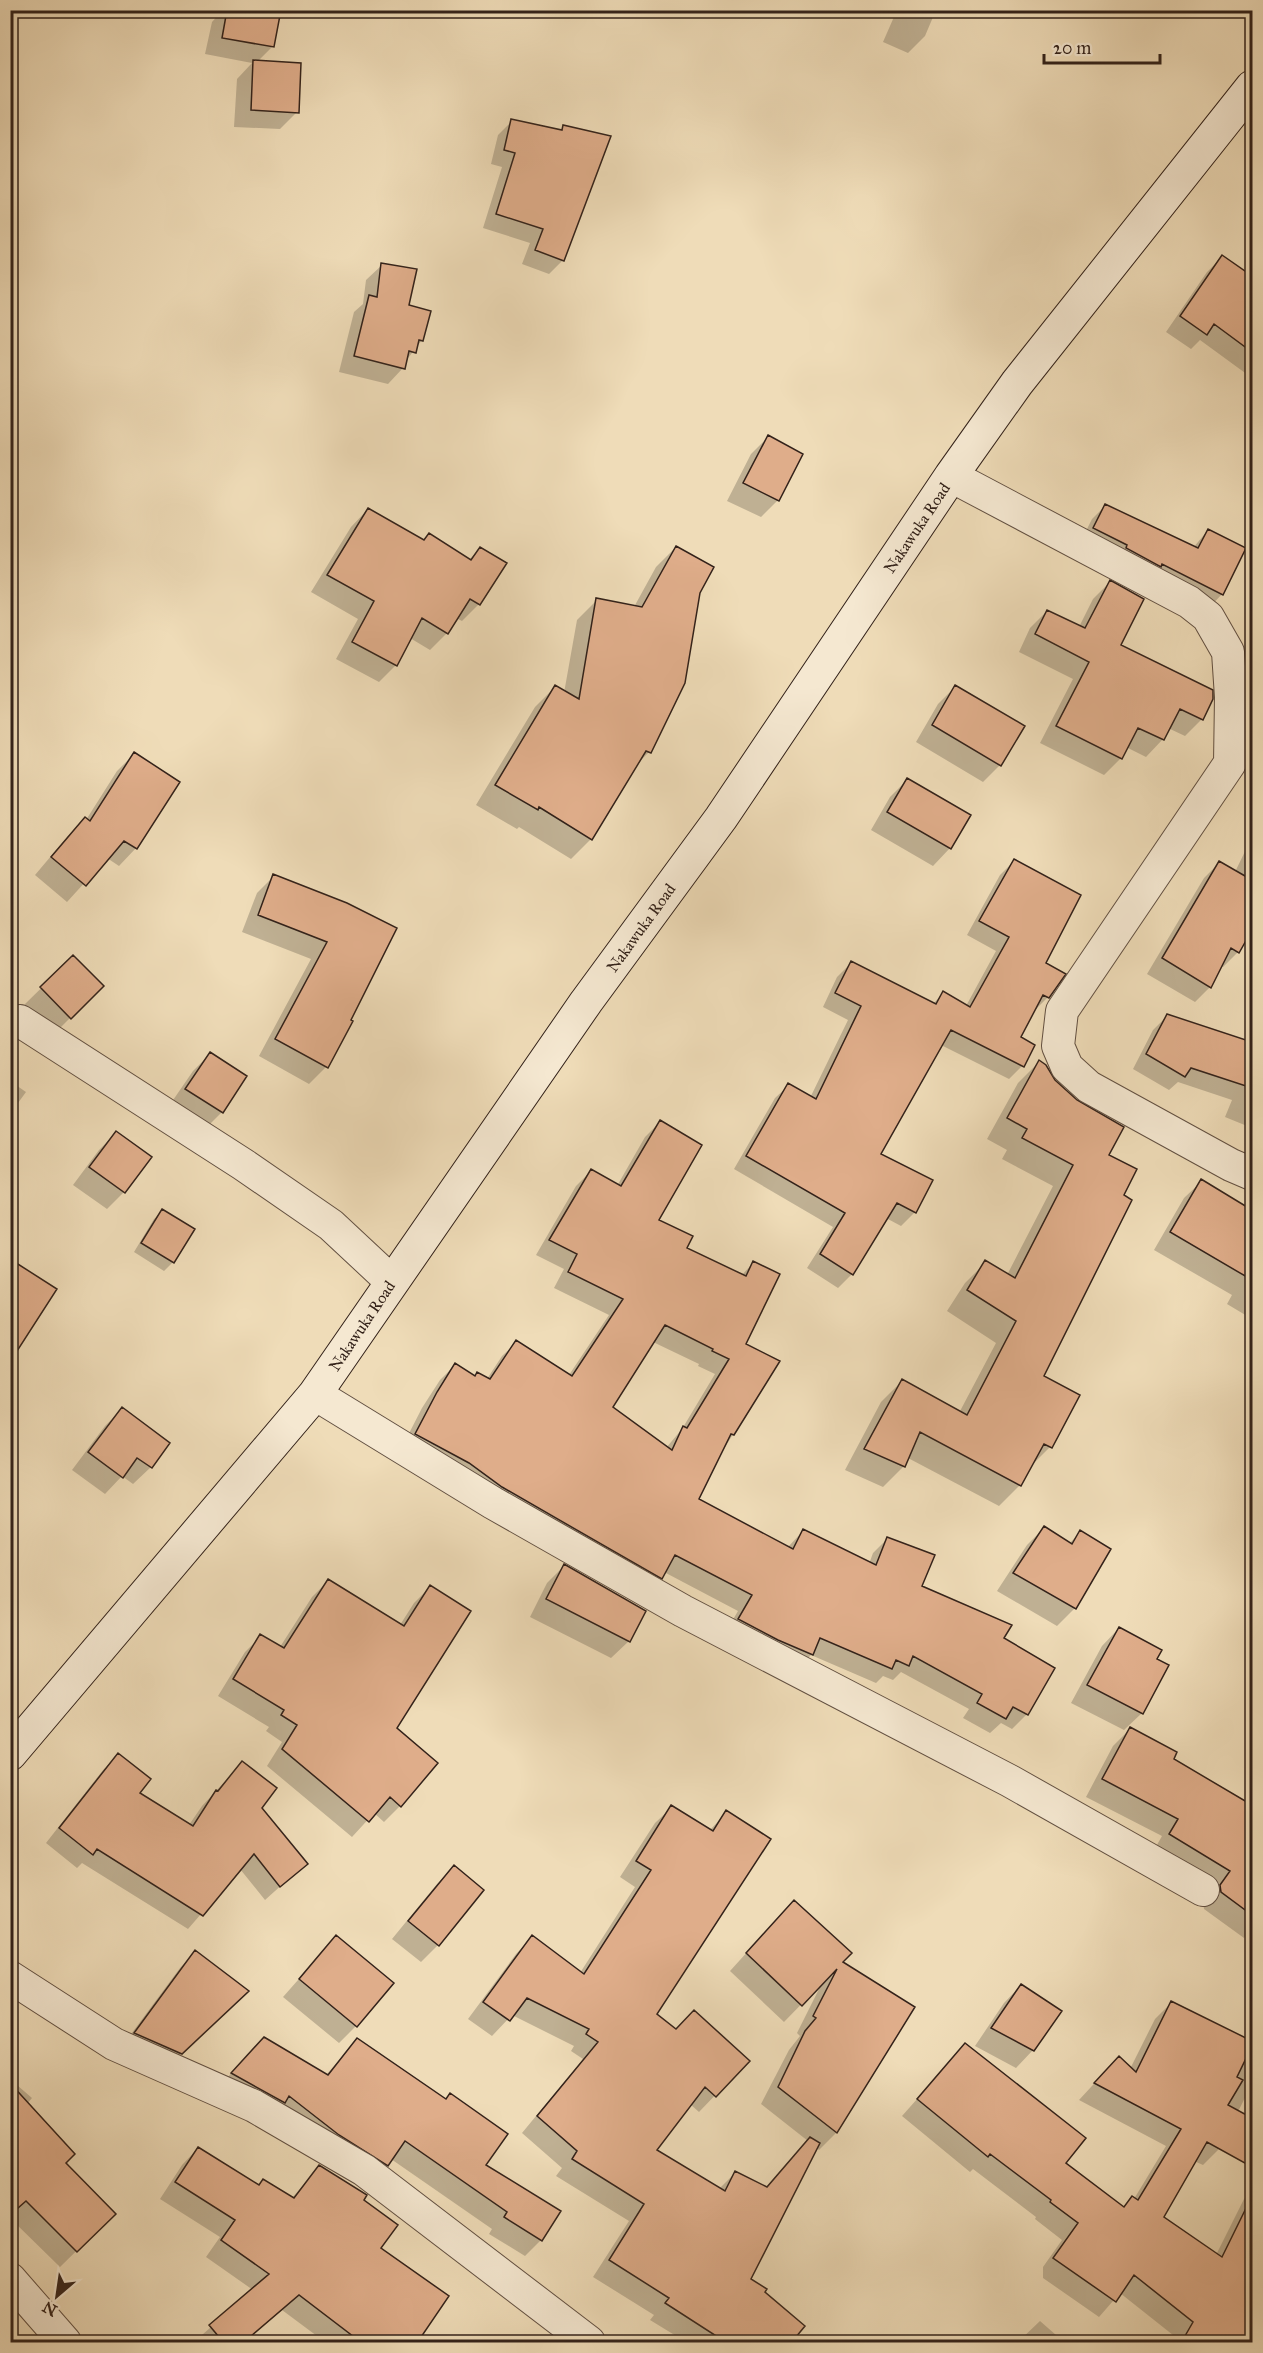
<svg xmlns="http://www.w3.org/2000/svg" width="1263" height="2353" viewBox="0 0 1263 2353" font-family="'IM FELL Great Primer',serif">
<style>
.shadow{fill:#0003;fill-rule:evenodd}
.building{fill:#dfad8a;stroke:#33221a;stroke-width:1.5;fill-rule:evenodd}
.lines{fill:none;stroke-linecap:round;stroke-linejoin:round}
.minor-casing{stroke:#625042;stroke-width:34}
.secondary-casing{stroke:#33221a;stroke-width:35}
.minor{stroke:#f5e8d1;stroke-width:32}
.secondary{stroke:#f5e8d1;stroke-width:33}
.labels{text-anchor:middle;dominant-baseline:central;stroke-width:6;stroke-linejoin:round;paint-order:stroke}
.street-label{font-size:16px;fill:#33221a;stroke:#f5e8d1}
</style>
<rect width="100%" height="100%" fill="#efdcb8"/>
<filter id="stains"><feTurbulence type="fractalNoise" baseFrequency=".00333" numOctaves="4"/><feColorMatrix values="0 0 0 0 .2 0 0 0 0 .09 0 0 0 0 .02 0 0 0 .5 -.17"/></filter>
<radialGradient id="worn" r=".72"><stop offset=".6" stop-color="#630" stop-opacity="0"/><stop offset="1" stop-color="#630" stop-opacity=".3"/></radialGradient>
<path class="shadow" d="M223,10H257L272,47L257,62L297,112L280,129L234,127L237,79L252,63L205,54L212,22Z
M897,10H936L925,36L908,53L883,42Z
M512,121L559,131L564,127L563,260L549,274L522,264L530,243L483,228L502,167L491,164L498,135Z
M1222,257L1247,274L1252,266V378L1200,340L1191,349L1166,332L1207,272Z
M382,265L407,307L422,340L405,362L403,368L388,384L339,372L354,312L363,304L366,280Z
M768,437L778,500L761,517L727,501L751,454Z
M1106,505L1193,548L1208,530L1222,594L1209,608L1081,541L1092,519Z
M368,509L423,541L429,535L469,560L480,548L479,604L462,621L456,618L447,633L430,650L410,638L396,665L379,682L336,659L358,619L311,592L351,527Z
M676,547L699,593L649,752L635,766L591,839L571,859L519,827L517,829L476,805L535,707L555,687L564,693L577,620L597,600L634,607L656,567Z
M1110,582L1119,646L1202,719L1185,736L1168,728L1163,739L1146,757L1126,747L1121,758L1104,775L1040,743L1073,679L1019,652L1030,628L1047,611L1079,627L1093,599Z
M955,687L1000,765L983,782L916,742L938,704Z
M134,754L178,782L136,848L119,866L107,858L67,902L35,875L68,836L86,820L117,771Z
M907,780L969,815L950,848L933,866L871,830L890,797Z
M1252,837V948L1243,943L1238,952L1223,967L1221,966L1210,987L1195,1002L1147,974L1204,878L1219,863L1235,872Z
M1014,861L1043,964L1048,997L1034,1011L1019,1038L1022,1066L1009,1079L941,1045L878,1155L915,1212L901,1226L886,1218L852,1274L838,1288L807,1268L833,1227L734,1169L775,1098L789,1085L810,1098L848,1020L823,1007L837,977L851,963L933,1004L943,993L966,1006L996,951L967,935L1000,875Z
M274,876L347,904L349,1020L326,1067L309,1084L259,1056L311,959L242,932L257,893Z
M73,957L102,986L53,1035L24,1005Z
M1167,1016L1252,1044V1128L1225,1117L1232,1100L1178,1082L1169,1090L1133,1069L1153,1030Z
M210,1054L245,1077L222,1112L205,1129L169,1106L193,1071Z
M1039,1062L1107,1156L1122,1196L1042,1376L1050,1447L1029,1468L1020,1485L999,1506L908,1458L904,1466L883,1487L845,1470L881,1402L902,1381L959,1413L996,1343L947,1311L965,1283L986,1262L1007,1275L1053,1186L1002,1159L1007,1150L987,1139L1018,1083Z
M10,1081L26,1092L10,1114Z
M660,1122L657,1220L685,1249L741,1276L753,1263L744,1344L778,1362L717,1460L697,1500L788,1547L803,1531L869,1564L873,1553L888,1538L920,1587L1002,1638L1027,1714L1012,1729L1001,1723L990,1733L963,1718L969,1709L901,1672L893,1680L883,1676L876,1683L811,1655L797,1669L724,1635L738,1611L664,1572L646,1593L401,1449L422,1408L440,1380L455,1365L474,1377L487,1379L502,1356L517,1342L569,1375L609,1315L554,1288L564,1269L536,1255L576,1186L591,1171L617,1186L645,1137ZM653,1342L699,1364L698,1366L715,1374L682,1429L666,1448L611,1408Z
M116,1133L124,1192L107,1209L73,1185L99,1150Z
M1202,1181L1224,1214L1252,1231V1319L1227,1304L1232,1295L1154,1250L1184,1198Z
M163,1211L193,1230L173,1262L164,1271L134,1252L154,1219Z
M122,1409L151,1467L133,1484L122,1476L105,1494L72,1470L105,1426Z
M1252,1438V1455L1245,1451Z
M1044,1528L1069,1544L1080,1532L1109,1550L1075,1608L1057,1626L997,1591L1027,1545Z
M564,1566L629,1641L611,1658L530,1617L547,1583Z
M328,1581L400,1625L414,1603L430,1587L395,1729L400,1806L384,1822L374,1813L352,1837L267,1766L282,1742L266,1731L269,1727L218,1696L245,1652L261,1636L280,1647L312,1597Z
M1119,1628L1154,1660L1167,1666L1142,1713L1124,1730L1071,1703L1102,1646Z
M1130,1729L1172,1759L1252,1807V1930L1244,1938L1204,1909L1203,1903L1153,1852L1162,1836L1086,1797L1113,1746Z
M118,1755L138,1793L189,1825L202,1806L242,1763L260,1808L305,1864L265,1900L240,1869L188,1929L82,1863L77,1868L46,1843L103,1770Z
M672,1807L709,1831L727,1812L655,2014L676,2030L748,2061L699,2112L690,2104L655,2150L719,2189L735,2173L765,2188L808,2141L761,2104L789,2050L800,2036L797,2033L822,1983L784,2022L730,1971L777,1919L841,1963L913,2007L836,2133L819,2150L817,2148L749,2279L763,2292L789,2342H686L650,2320L654,2315L593,2277L629,2221L556,2176L562,2168L522,2133L583,2059L571,2051L574,2046L512,2015L492,2036L468,2019L516,1954L532,1937L580,1973L635,1887L620,1877L655,1823Z
M454,1867L438,1945L421,1962L392,1939L437,1884Z
M336,1937L392,1983L356,2026L339,2043L283,1997Z
M195,1952L232,2006L165,2069L120,2049L180,1968Z
M1021,1985L1033,2050L1016,2068L975,2046L1004,2003Z
M1171,2003L1252,2043V2084L1219,2149L1203,2165L1194,2161L1162,2218L1216,2255L1244,2199L1252,2190V2342H1176L1178,2339L1120,2293L1099,2317L1043,2278V2267L1062,2240L1035,2219L1036,2217L973,2169L970,2172L902,2116L965,2045L1064,2163L1122,2208L1132,2198L1134,2199L1166,2146L1079,2100L1103,2074L1130,2069L1155,2019Z
M357,2040L484,2165L541,2240L525,2256L489,2234L492,2229L391,2159L370,2181L216,2090L248,2055L326,2075Z
M10,2079L32,2098L27,2104L64,2164L114,2214L60,2267L10,2218Z
M198,2148L258,2186L292,2198L319,2167L365,2196L362,2200L415,2342H325L282,2310L244,2342H194L253,2290L206,2257L220,2237L160,2199L182,2165Z
M1040,2321L1064,2342H1018Z
M997,2336L1009,2342H990Z"/>
<path class="building" d="M227,10H281L274,47L222,38Z
M253,60L301,63L299,113L251,110Z
M511,119L562,130L563,125L611,136L564,261L535,250L543,229L496,214L515,153L504,150Z
M1222,255L1252,276V352L1214,324L1207,335L1180,316Z
M381,263L417,269L409,305L431,311L423,341L419,340L416,353L409,351L405,369L354,356L369,295L377,297Z
M768,435L803,454L779,501L743,483Z
M1105,504L1198,548L1208,529L1246,548L1223,595L1162,564L1161,567L1126,548L1127,545L1093,528Z
M368,508L424,540L429,533L471,560L480,547L507,563L480,605L470,599L448,634L422,618L397,666L352,642L374,601L327,575Z
M676,546L714,567L700,593L685,683L651,753L646,751L592,840L539,807L538,810L495,785L555,685L579,699L596,598L642,607Z
M1110,580L1144,599L1121,645L1213,690V699L1203,720L1180,709L1164,740L1138,728L1122,759L1056,726L1089,662L1035,634L1047,610L1085,628Z
M955,685L1025,726L1001,766L932,725Z
M134,752L180,782L137,849L124,841L86,886L51,857L85,817L90,821Z
M907,778L971,815L951,849L887,812Z
M1014,859L1081,895L1046,963L1066,974L1049,998L1043,995L1021,1037L1035,1045L1024,1067L951,1030L881,1154L933,1180L916,1213L897,1203L853,1275L820,1254L845,1213L746,1156L788,1083L816,1099L861,1006L835,993L851,961L936,1004L943,991L970,1007L1009,937L979,921Z
M1219,861L1252,880V930L1239,953L1231,948L1211,988L1162,958Z
M273,874L347,903L397,928L351,1020L353,1021L328,1068L275,1039L327,942L258,915Z
M73,955L104,986L71,1019L40,987Z
M1167,1014L1252,1042V1088L1191,1068L1185,1077L1146,1054Z
M210,1052L247,1076L223,1113L185,1089Z
M1039,1060L1046,1065L1055,1080L1077,1100L1124,1127L1109,1155L1137,1169L1124,1195L1132,1200L1044,1376L1080,1395L1052,1448L1044,1444L1021,1486L920,1432L905,1467L864,1449L902,1379L967,1415L1016,1321L967,1290L985,1260L1015,1278L1073,1165L1022,1138L1027,1129L1007,1118Z
M660,1120L702,1145L659,1220L693,1236L687,1248L746,1276L753,1261L780,1274L746,1344L780,1361L734,1435L731,1434L699,1499L793,1549L803,1529L876,1565L887,1537L935,1555L922,1586L1012,1625L1004,1638L1055,1668L1028,1715L1013,1707L1006,1719L977,1703L982,1694L913,1656L909,1666L896,1660L892,1669L820,1638L813,1655L778,1640L738,1619L752,1595L675,1555L662,1579L502,1487L469,1463L415,1434L437,1392L455,1363L475,1376L477,1372L490,1379L516,1340L572,1376L623,1299L568,1272L577,1254L549,1240L591,1169L621,1186ZM665,1325L713,1349L712,1351L729,1359L687,1428L683,1426L672,1450L613,1407Z
M116,1131L152,1157L125,1193L89,1167Z
M1201,1179L1252,1210V1280L1170,1232Z
M162,1209L195,1229L174,1263L141,1243Z
M10,1259L57,1289L10,1362Z
M122,1407L170,1443L152,1468L137,1458L123,1478L88,1452Z
M1044,1526L1072,1544L1080,1530L1111,1549L1076,1609L1013,1573Z
M564,1564L646,1611L630,1642L546,1599Z
M328,1579L404,1626L430,1585L471,1611L397,1728L438,1763L401,1807L390,1797L369,1822L282,1749L297,1725L281,1715L284,1710L233,1679L260,1634L284,1648Z
M1119,1627L1162,1650L1157,1659L1169,1665L1143,1714L1087,1685Z
M1130,1727L1177,1752L1174,1759L1252,1805V1915L1221,1892L1220,1885L1230,1871L1169,1834L1178,1819L1102,1779Z
M118,1753L151,1779L140,1793L193,1826L216,1790L218,1791L242,1761L277,1788L262,1808L308,1864L280,1887L254,1854L203,1916L97,1849L93,1855L59,1828Z
M671,1805L713,1831L726,1810L771,1839L657,2014L676,2029L694,2010L750,2061L716,2097L705,2087L657,2150L725,2191L735,2171L767,2187L810,2137L820,2143L751,2279L767,2289L765,2292L805,2326L791,2343H727L665,2303L669,2298L609,2260L644,2204L572,2159L577,2151L537,2116L598,2042L586,2034L589,2029L527,1998L510,2021L483,2002L532,1935L584,1974L651,1870L636,1861Z
M454,1865L484,1890L439,1946L408,1921Z
M794,1900L852,1953L843,1962L915,2007L837,2133L778,2087L805,2031L816,2018L813,2016L837,1969L802,2006L746,1953Z
M336,1935L394,1983L357,2027L299,1979Z
M195,1950L249,1991L182,2054L134,2033Z
M1021,1984L1062,2011L1034,2051L991,2028Z
M1171,2001L1252,2041V2046L1237,2077L1243,2080L1228,2105L1252,2118V2167L1207,2142L1164,2217L1222,2257L1252,2196V2343H1181L1193,2322L1134,2275L1116,2302L1053,2258L1078,2223L1050,2202L1051,2200L990,2154L988,2157L917,2099L965,2043L1086,2138L1066,2163L1124,2207L1132,2196L1138,2200L1181,2129L1094,2083L1119,2056L1136,2072Z
M264,2037L328,2075L357,2038L446,2099L450,2093L508,2134L486,2165L561,2211L542,2241L504,2217L507,2212L405,2141L388,2166L339,2135L289,2096L285,2103L231,2073Z
M10,2083L75,2154L66,2163L116,2214L77,2252L26,2201L10,2215Z
M198,2147L259,2185L263,2179L294,2198L319,2165L367,2195L364,2200L398,2225L381,2248L449,2296L417,2343H362L299,2295L243,2343H224L209,2325L269,2274L221,2240L235,2220L175,2182Z"/>
<g class="lines">
<defs>
<path id="minor" d="M951,476L1189,602L1208,617L1228,652L1231,697L1230,763L1062,1011L1058,1046L1067,1067L1089,1087L1231,1165L1252,1174
M20,1021L244,1165L331,1225L392,1282
M315,1394L493,1503L683,1611L1010,1781L1203,1890
M10,1977L114,2044L254,2106L364,2170L589,2342
M10,2279L65,2342"/>
<path id="secondary" d="M10,1754L315,1394L586,1002L721,818L951,476L1017,383L1252,87"/>
</defs>
<use href="#minor" class="minor-casing"/>
<use href="#secondary" class="secondary-casing"/>
<use href="#minor" class="minor"/>
<use href="#secondary" class="secondary"/>
</g>
<g class="labels">
<g class="street-label">
<text transform="translate(917 528) rotate(-56)">Nakawuka Road</text>
<text transform="translate(641 928) rotate(-54)">Nakawuka Road</text>
<text transform="translate(362 1326) rotate(-56)">Nakawuka Road</text>
</g>
</g>
<rect width="1263" height="2353" fill="none" stroke="#efdcb8" stroke-width="36"/>
<rect x="12" y="12" width="1239" height="2329" fill="none" stroke="#33221a" stroke-width="3"/>
<rect x="18" y="18" width="1227" height="2317" fill="none" stroke="#33221a" stroke-width="1.5"/>
<g transform="translate(57 2296) rotate(209)" stroke="#f5e8d1" stroke-width="4.5" paint-order="stroke">
<path d="M0-4.5L10 22L0 15L-10 22Z" fill="#33221a"/>
<text y="-9" font-size="16" font-weight="bold" text-anchor="middle" fill="#33221a">N</text>
</g>
<path d="M1044 54v9h116v-9" fill="none" stroke="#33221a" stroke-width="3"/>
<text x="1053" y="54" font-size="18" fill="#33221a" stroke="#f5e8d1" stroke-width="4.5" paint-order="stroke">20 m</text>
<rect width="100%" height="100%" filter="url(#stains)"/>
<rect width="100%" height="100%" fill="url(#worn)"/>
</svg>
